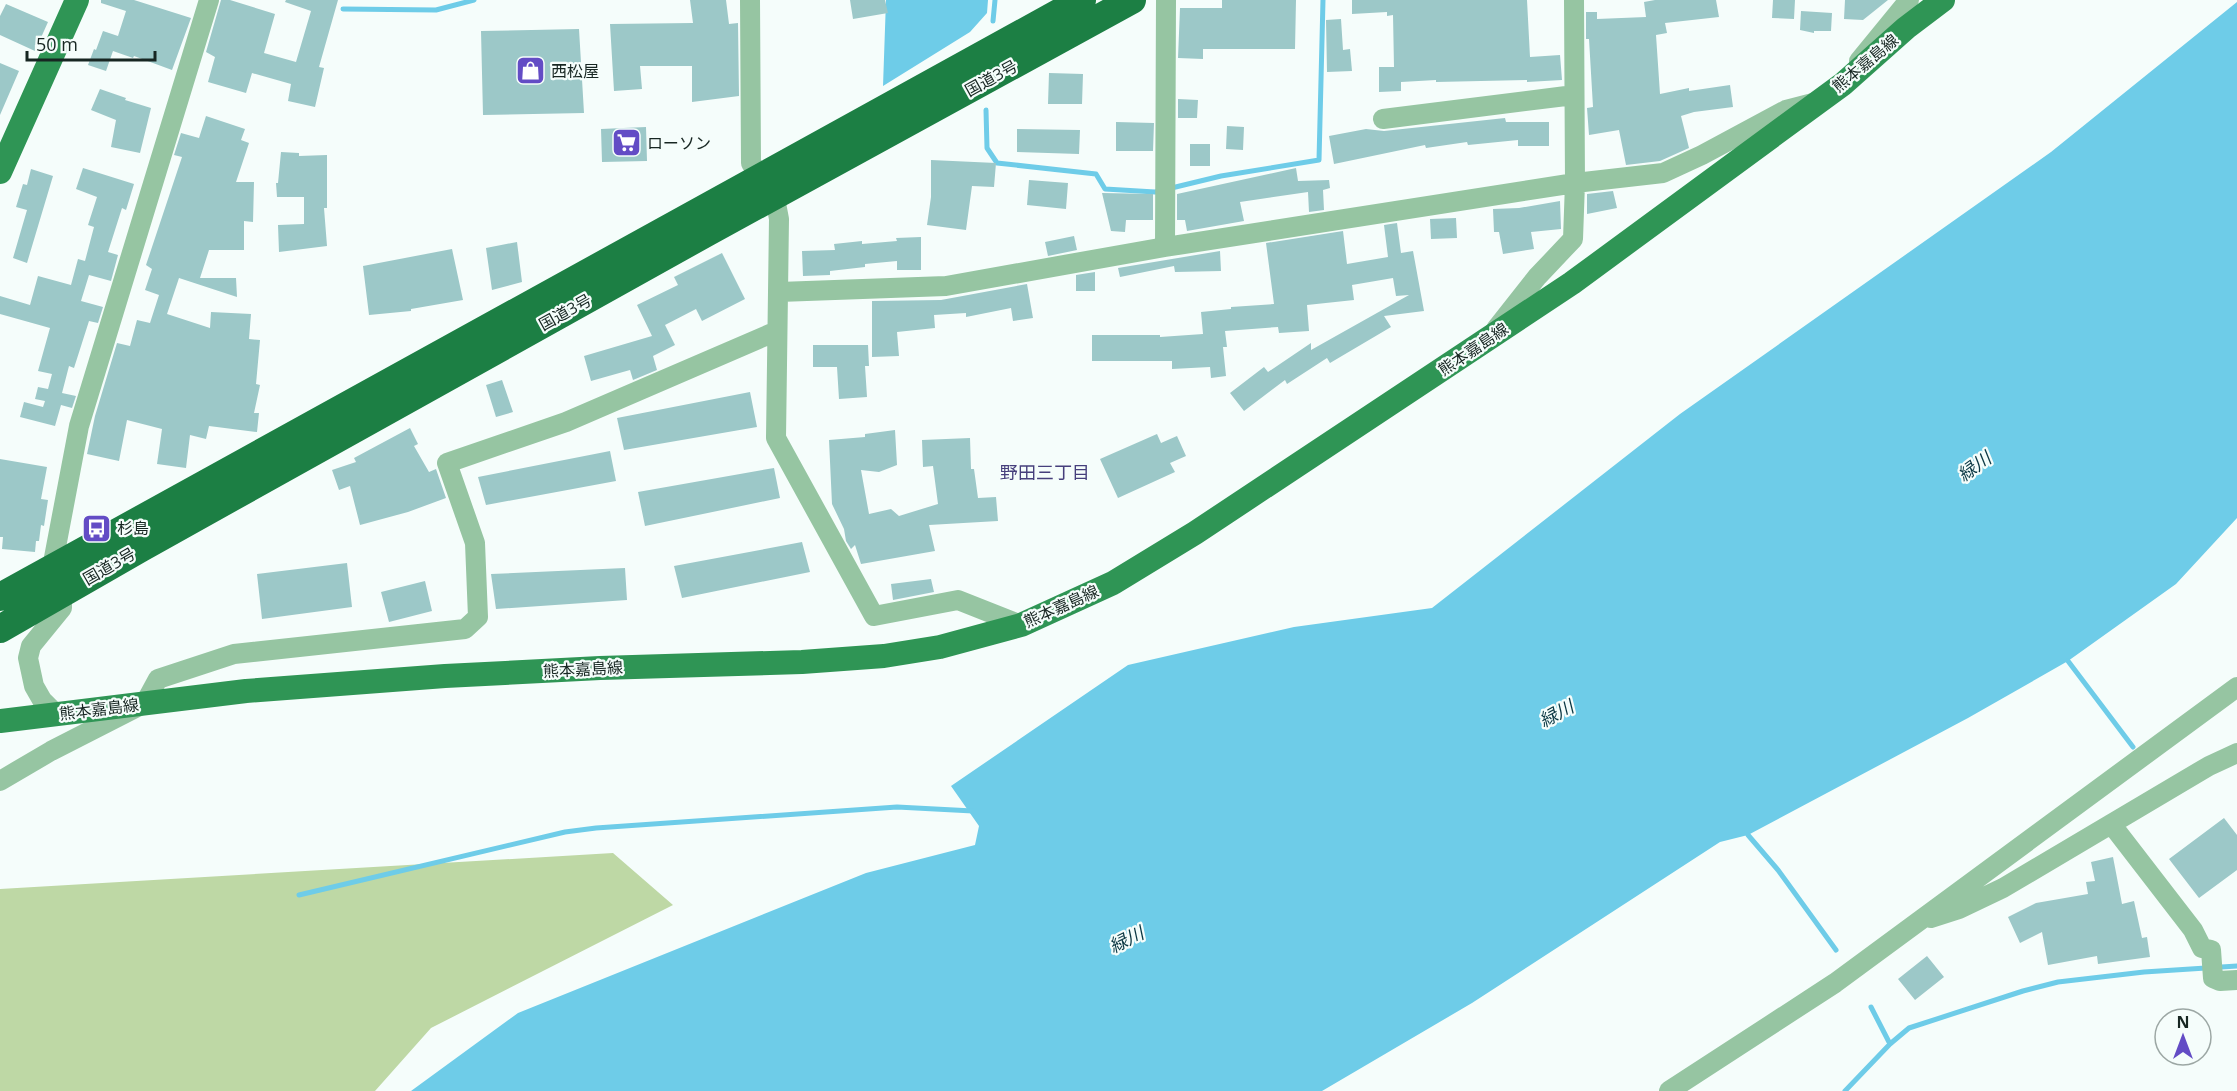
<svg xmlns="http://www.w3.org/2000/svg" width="2237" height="1091" viewBox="0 0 2237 1091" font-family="'Open Sans','Noto Sans JP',sans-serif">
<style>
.green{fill:#bed8a5}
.water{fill:#6ecce8}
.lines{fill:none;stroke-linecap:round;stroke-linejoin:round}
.stream{stroke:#6ecce8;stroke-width:5}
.building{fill:#9cc8c8}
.minor{stroke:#96c5a2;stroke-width:20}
.major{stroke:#2f9555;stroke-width:24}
.highway{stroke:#1c7f44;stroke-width:28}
.labels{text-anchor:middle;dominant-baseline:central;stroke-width:4.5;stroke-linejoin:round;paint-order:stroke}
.street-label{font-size:16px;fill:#172622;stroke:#f5fdfb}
.poi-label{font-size:16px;fill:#172622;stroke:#f5fdfb;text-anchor:start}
.water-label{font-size:18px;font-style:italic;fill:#0a3743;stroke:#f5fdfb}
.neighbourhood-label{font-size:18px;fill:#463f7c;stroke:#f5fdfb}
</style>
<rect width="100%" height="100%" fill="#f5fdfb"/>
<path class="green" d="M613,853L673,905L431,1028L375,1091H0V889Z"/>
<path class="water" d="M886,0H988L987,13L970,32L883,86Z
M2237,2V518L2176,584L2068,661L1968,718L1748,835L1720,842L1472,1003L1322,1091H411L518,1013L866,873L975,845L979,826L951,786L1128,665L1294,627L1432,608L1680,414L2051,152Z"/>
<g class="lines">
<path class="stream" d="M343,9L436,10L474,0
M993,21L995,0
M986,110L987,148L997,163L1096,174L1105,189L1155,192L1221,176L1319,160L1323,0
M2068,661L2133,747
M1748,835L1778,870L1836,950
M299,895L565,832L596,828L897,807L973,811
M1890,1044L1909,1028L2023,991L2058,982L2144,972L2237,966
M1845,1091L1890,1044L1871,1007"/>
</g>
<path class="building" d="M101,0H134L191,18L172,70L134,56L133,58L113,51L106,71L88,65L94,49L96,50L103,31L118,36L126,11L101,3Z
M221,0H230L275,14L264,53L296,62L311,11L285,2L286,0H338L319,67L324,68L315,107L288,101L291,84L252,73L246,93L208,82L215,57L206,52Z
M690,0H726L729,24L738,23L739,96L692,102V66H640L642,89L614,91L610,24L693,23Z
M850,0H885L888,13L853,19Z
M1222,0H1296L1295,49H1203V59L1178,58L1180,8H1222Z
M1352,0H1527L1530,57L1560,55L1562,80L1527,82V80L1436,82V80L1401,82V91L1379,92V67H1394L1393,15L1387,16V12L1352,14Z
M1655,0H1716L1719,17L1665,23L1667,33L1656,35L1660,94L1689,88V91L1730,85L1733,107L1694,112L1681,116L1689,148L1660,161L1626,165L1619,130L1589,135L1587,108L1593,107L1589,39H1586V12H1597V19L1646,17L1644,2Z
M1773,0H1795L1794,19L1772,18Z
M1845,0H1888L1863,20L1844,19Z
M6,4L48,22L35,51L0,35V16Z
M1801,11L1832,13L1831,31H1814V33L1800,30Z
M1341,19L1343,50L1350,49L1352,71L1327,72L1326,20Z
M579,29L584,113L483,115L481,31Z
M0,63L19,71L0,115Z
M1049,73L1083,74L1082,104H1048Z
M100,89L126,98L125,100L151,108L140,153L111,147L116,120L91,110Z
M1178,99L1198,100L1197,118H1178Z
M206,116L245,129L241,140L249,143L236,182H254L253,222L244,221V250H209L200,278H236L237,297L179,278L167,314L210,328L211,312L251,314L249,339L260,340L256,384L260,385L254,413H259L257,432L209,426L206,439L190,435L186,468L157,464L162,429L127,420L119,461L87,454L95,416L117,343L130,346L137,320L150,323L159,295L145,290L152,269L146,265L182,157L174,155L181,133L199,138Z
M1505,118L1506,122H1549V146H1518V140L1468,145L1467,142L1426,148L1425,145L1334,164L1329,136L1366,129L1384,131Z
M1116,122L1154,123L1153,151H1116Z
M1227,126L1244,127L1243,150L1226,149Z
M646,127L647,161L602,162L601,129Z
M1017,129L1080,130L1079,154L1017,152Z
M1190,144H1210V166H1190Z
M281,152L299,153V156L327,155V208H324L327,246L279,252L278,225L304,224V197H277L276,183H278Z
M931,160L996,163L994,187L972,186L966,230L927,225L931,197Z
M83,168L134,184L126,210L122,208L108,252L118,255L111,281L89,275L81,301L103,307L98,323L89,321L74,368L69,366L62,393L76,396L72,408L61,405L55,426L20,417L24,402L43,407L45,401L35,399L38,387L48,389L52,374L38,371L50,328L0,314V296L30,305L38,276L71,285L78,259L85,261L94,227L88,225L97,197L76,189Z
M1296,168L1298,181L1329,180L1330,188L1323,190L1324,210L1309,212L1308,192L1240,202L1244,221L1187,231L1185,220H1177V194Z
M31,169L53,176L27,263L13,258L27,210L16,207L23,184L27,185Z
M1029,180L1068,183L1066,209L1027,205Z
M1613,191L1617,208L1587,214V194Z
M1102,193L1153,194V220H1126L1125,232L1111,231Z
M1560,201L1561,229L1531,232L1534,249L1503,254L1499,232H1494L1493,209L1519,208Z
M1456,218L1457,238L1431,239L1430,219Z
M1397,223L1401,253L1413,251L1424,311L1384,316L1391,327L1330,363L1327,358L1287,384L1285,380L1244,411L1230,393L1264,367L1268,372L1311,343V350L1409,295L1396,296L1393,278L1352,285L1354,300L1307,305L1309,331L1279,333L1278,327L1225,331L1227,347H1223L1226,376L1211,378L1210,367L1172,369V361H1092V335H1160V337L1203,334L1201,312L1231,309V307L1274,304L1266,243L1343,231L1347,264L1388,257L1384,225Z
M1074,236L1077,250L1048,256L1045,242Z
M921,237V270H897V261L865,264V267L830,271V275L803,276L802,251L835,250L834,244L862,241V244L897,241L896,238Z
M517,242L522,282L492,290L486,248Z
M452,249L463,300L411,309V311L369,315L363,266Z
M1220,251L1221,271L1175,272L1174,266L1120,277L1118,268Z
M722,253L745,299L702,321L696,309L665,325L675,345L653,356L657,370L633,380L630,370L591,381L584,356L652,336L637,305L678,285L674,277Z
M1095,272V291H1076V275Z
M1027,284L1033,318L1013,321L1011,308L966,317V313L934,315L935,328L897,332L899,356L872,357V301L941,300Z
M813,345H868L869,366H865L867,397L839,399L837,367H813Z
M502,380L513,412L496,417L486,385Z
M750,392L757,427L624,450L617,418Z
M410,428L418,444L414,446L429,472L436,469L446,498L408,512L360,525L350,486L339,490L332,470L356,462L354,458Z
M895,430L897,465L879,472L861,470L869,514L891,509L899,516L938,504L933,466L923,467L922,440L970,438L971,469H974L978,498L996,497L998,521L929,525L935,551L861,564L855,545L851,549L846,541L844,529L832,504L829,440L865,437V434Z
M1157,434L1161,443L1177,436L1186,456L1170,463L1175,472L1118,498L1100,459Z
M610,451L616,481L486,505L478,477Z
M0,459L47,467L41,499L48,500L44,526L41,525L39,541H36L35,552L2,549L3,537H0Z
M774,468L780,498L645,526L638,492Z
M802,542L810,572L682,598L674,566Z
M347,563L352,607L262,619L257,574Z
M625,568L627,600L496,609L491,574Z
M931,579L934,592L893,600L891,584Z
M425,581L432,611L389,622L381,592Z
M2224,818L2237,835V870L2199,898L2169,859Z
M2113,857L2122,904L2134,901L2142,938L2147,937L2150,957L2098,964L2097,956L2048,965L2042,932L2020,943L2008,917L2036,903L2088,894L2086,882L2095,881L2091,862Z
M1927,956L1944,977L1915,1000L1898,979Z"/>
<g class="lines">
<path class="minor" d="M750,0L751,163L775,198L779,219L776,438L874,616L958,600L1021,625
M1859,61L1909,0
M1383,119L1574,95
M1165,247L1166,0
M779,292L946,286L1165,247L1575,183L1574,0
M1496,329L1537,277L1573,239L1575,183L1663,173L1702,155L1786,110L1813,103
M56,714L42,700L34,686L28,658L31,646L62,608V594L52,568L79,426L209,0
M0,781L51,751L145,703L158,679L234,654L465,629L478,617L475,543L447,463L566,422L777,331
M2112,825L2193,930L2202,948L2211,950L2213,978L2220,981L2237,980
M1931,918L1959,909L2003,888L2209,766L2237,753
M1669,1091L1835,983L2237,687"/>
<path class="major" d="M0,172L77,0
M0,721L246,691L445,676L600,668L802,662L884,656L940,647L1021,625L1113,583L1195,533L1572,283L1843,84L1906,28L1943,0"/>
<path class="highway" d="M0,597C360,396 723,201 1082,0
M0,629L141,548L708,232L1132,0"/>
</g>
<defs>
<symbol id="shop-square" viewBox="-11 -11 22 22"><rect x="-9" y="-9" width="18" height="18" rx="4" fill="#634cc5" stroke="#f5fdfb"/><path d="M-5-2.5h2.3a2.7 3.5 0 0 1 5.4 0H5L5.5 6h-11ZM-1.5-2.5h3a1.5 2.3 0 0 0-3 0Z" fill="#fff"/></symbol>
<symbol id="supermarket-square" viewBox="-11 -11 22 22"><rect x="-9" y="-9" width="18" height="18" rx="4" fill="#634cc5" stroke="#f5fdfb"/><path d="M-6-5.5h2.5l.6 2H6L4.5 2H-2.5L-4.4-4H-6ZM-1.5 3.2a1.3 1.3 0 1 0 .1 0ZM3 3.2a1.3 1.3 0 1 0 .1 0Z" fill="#fff"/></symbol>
<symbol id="bus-square" viewBox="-11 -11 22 22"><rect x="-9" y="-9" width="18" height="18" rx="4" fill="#634cc5" stroke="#f5fdfb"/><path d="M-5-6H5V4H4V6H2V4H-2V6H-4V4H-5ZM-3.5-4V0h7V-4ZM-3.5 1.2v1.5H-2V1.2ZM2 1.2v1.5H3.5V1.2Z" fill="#fff"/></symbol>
</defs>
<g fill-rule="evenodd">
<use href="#shop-square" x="514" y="54" width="33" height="33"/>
<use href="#supermarket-square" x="610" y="126" width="33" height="33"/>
<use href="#bus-square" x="80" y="512" width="33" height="33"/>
</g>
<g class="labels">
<g class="street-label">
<text transform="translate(1865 63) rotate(-40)">熊本嘉島線</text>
<text transform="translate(991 78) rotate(-29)">国道3号</text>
<text transform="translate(565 312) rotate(-29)">国道3号</text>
<text transform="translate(1473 349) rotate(-34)">熊本嘉島線</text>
<text transform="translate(109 566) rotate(-30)">国道3号</text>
<text transform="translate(1061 606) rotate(-24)">熊本嘉島線</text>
<text transform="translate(583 669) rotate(-3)">熊本嘉島線</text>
<text transform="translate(99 709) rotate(-7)">熊本嘉島線</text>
</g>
<g class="poi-label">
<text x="551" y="71">西松屋</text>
<text x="647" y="143">ローソン</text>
<text x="117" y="528">杉島</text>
</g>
<g class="water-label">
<text transform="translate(1974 466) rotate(-36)">緑川</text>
<text transform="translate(1556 713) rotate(-28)">緑川</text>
<text transform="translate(1126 939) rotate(-26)">緑川</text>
</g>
<g class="neighbourhood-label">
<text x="1045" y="472">野田三丁目</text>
</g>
</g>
<g transform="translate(2183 1037)"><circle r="28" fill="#f5fdfb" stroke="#9ca7a4" stroke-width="1.5"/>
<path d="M0-4.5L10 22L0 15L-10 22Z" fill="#634cc5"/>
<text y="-9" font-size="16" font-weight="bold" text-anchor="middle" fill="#172622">N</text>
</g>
<path d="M27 51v9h128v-9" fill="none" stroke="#172622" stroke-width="3"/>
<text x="36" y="51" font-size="18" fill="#172622" stroke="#f5fdfb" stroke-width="4.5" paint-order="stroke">50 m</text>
</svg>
